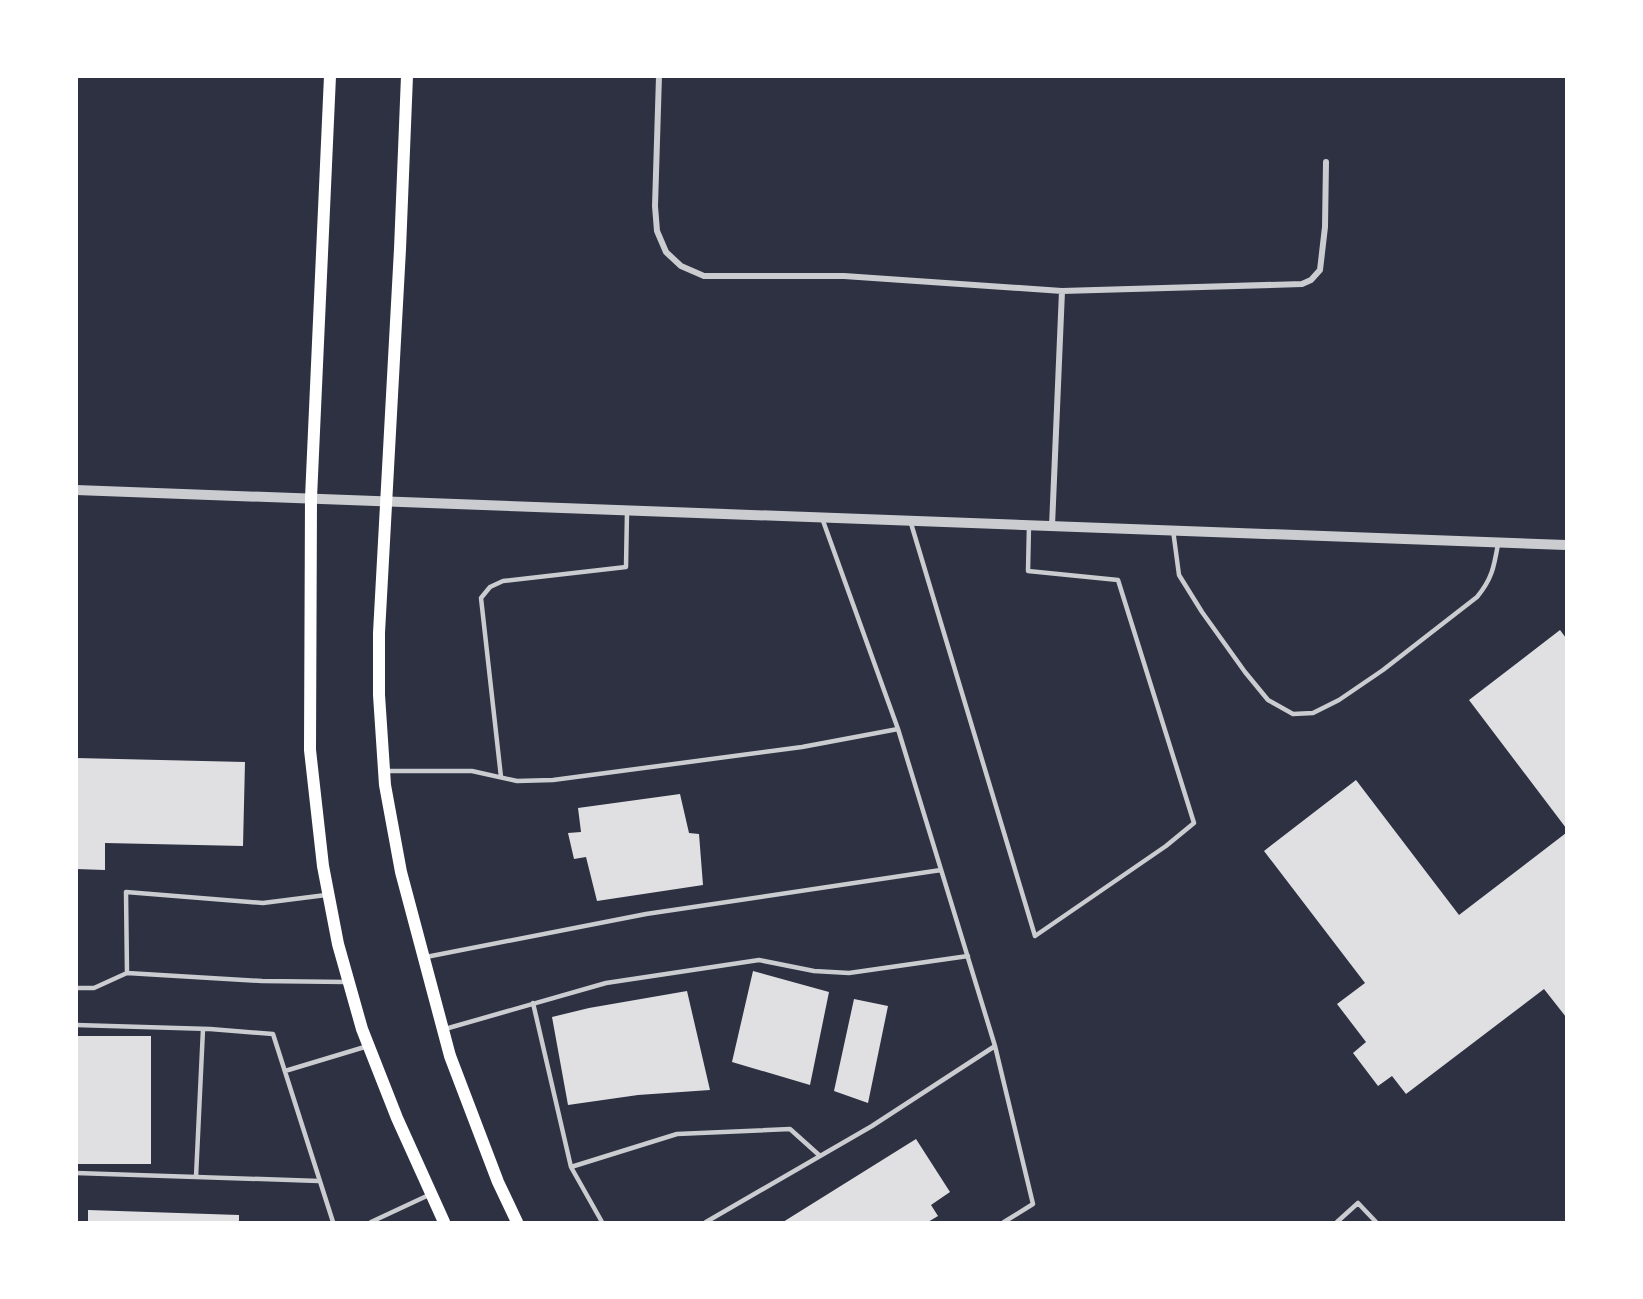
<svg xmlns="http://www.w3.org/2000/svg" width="1643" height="1299" viewBox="0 0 1643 1299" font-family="'IBM Plex Sans',sans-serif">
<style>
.building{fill:#e0e0e3}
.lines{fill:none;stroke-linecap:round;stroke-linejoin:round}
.service{stroke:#caccd0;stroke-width:4.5}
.minor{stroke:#caccd0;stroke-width:6}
.tertiary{stroke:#caccd0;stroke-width:10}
.secondary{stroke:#fff;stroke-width:12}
</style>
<rect width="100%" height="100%" fill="#2d3142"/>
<path class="building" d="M1560,630L1566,638V828L1469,700Z
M76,758L245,762L243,846L105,843V870L76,869Z
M1356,780L1459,915L1566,833V1017L1544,989L1406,1094L1392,1076L1378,1086L1353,1053L1366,1042L1337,1004L1365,983L1264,851Z
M680,794L689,833L699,834L703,885L597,901L586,857L574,859L568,833L581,832L578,808Z
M753,971L829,992L810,1085L732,1062Z
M687,991L710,1090L638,1095L568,1105L552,1017L589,1008Z
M854,999L888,1006L868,1103L834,1091Z
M76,1036H151V1164H76Z
M916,1139L950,1192L931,1205L938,1216L928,1222H783Z
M88,1210L239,1215V1222H88Z"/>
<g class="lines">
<path class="service" d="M910,520L1035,936L1166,846L1194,823L1118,580L1028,571L1029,525
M1173,530L1179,575L1202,612L1245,672L1268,700L1293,714L1313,713L1339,700L1383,670L1477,597C1492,579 1494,567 1498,544
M386,771H472L517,781L553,780L802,747L898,729
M501,777L481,598L490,587L503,581L626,567L627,512
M326,895L263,903L126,892L127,973L262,981L346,982
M426,957L646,914L941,870
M76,988H94L127,973
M533,1003L571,1167
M76,1025L210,1029L273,1034L333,1222
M445,1029L606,983L759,960L814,971L849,973L968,956
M995,1046L1033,1204L1004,1222
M285,1071L368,1046
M76,1173L319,1181
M196,1177L203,1029
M371,1222L431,1194
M602,1222L571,1167L677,1134L790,1129L819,1155
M706,1222L872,1126L995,1046L898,729L822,518
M1337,1222L1358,1203L1376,1222"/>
<path class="minor" d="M659,76L655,206L657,231L666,252L681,266L704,276H844L1062,291L1302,284L1311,280L1320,270L1325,227L1326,162
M1052,526L1062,291"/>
<path class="tertiary" d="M76,490L1566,545"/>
<path class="secondary" d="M330,76L311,498L310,750L323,866L338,944L362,1029L397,1118L444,1222
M407,76L400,249L379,633V695L385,785L401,872L450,1056L498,1182L517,1222"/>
</g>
<rect width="1643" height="1299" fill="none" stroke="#ffffff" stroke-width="156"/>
</svg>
